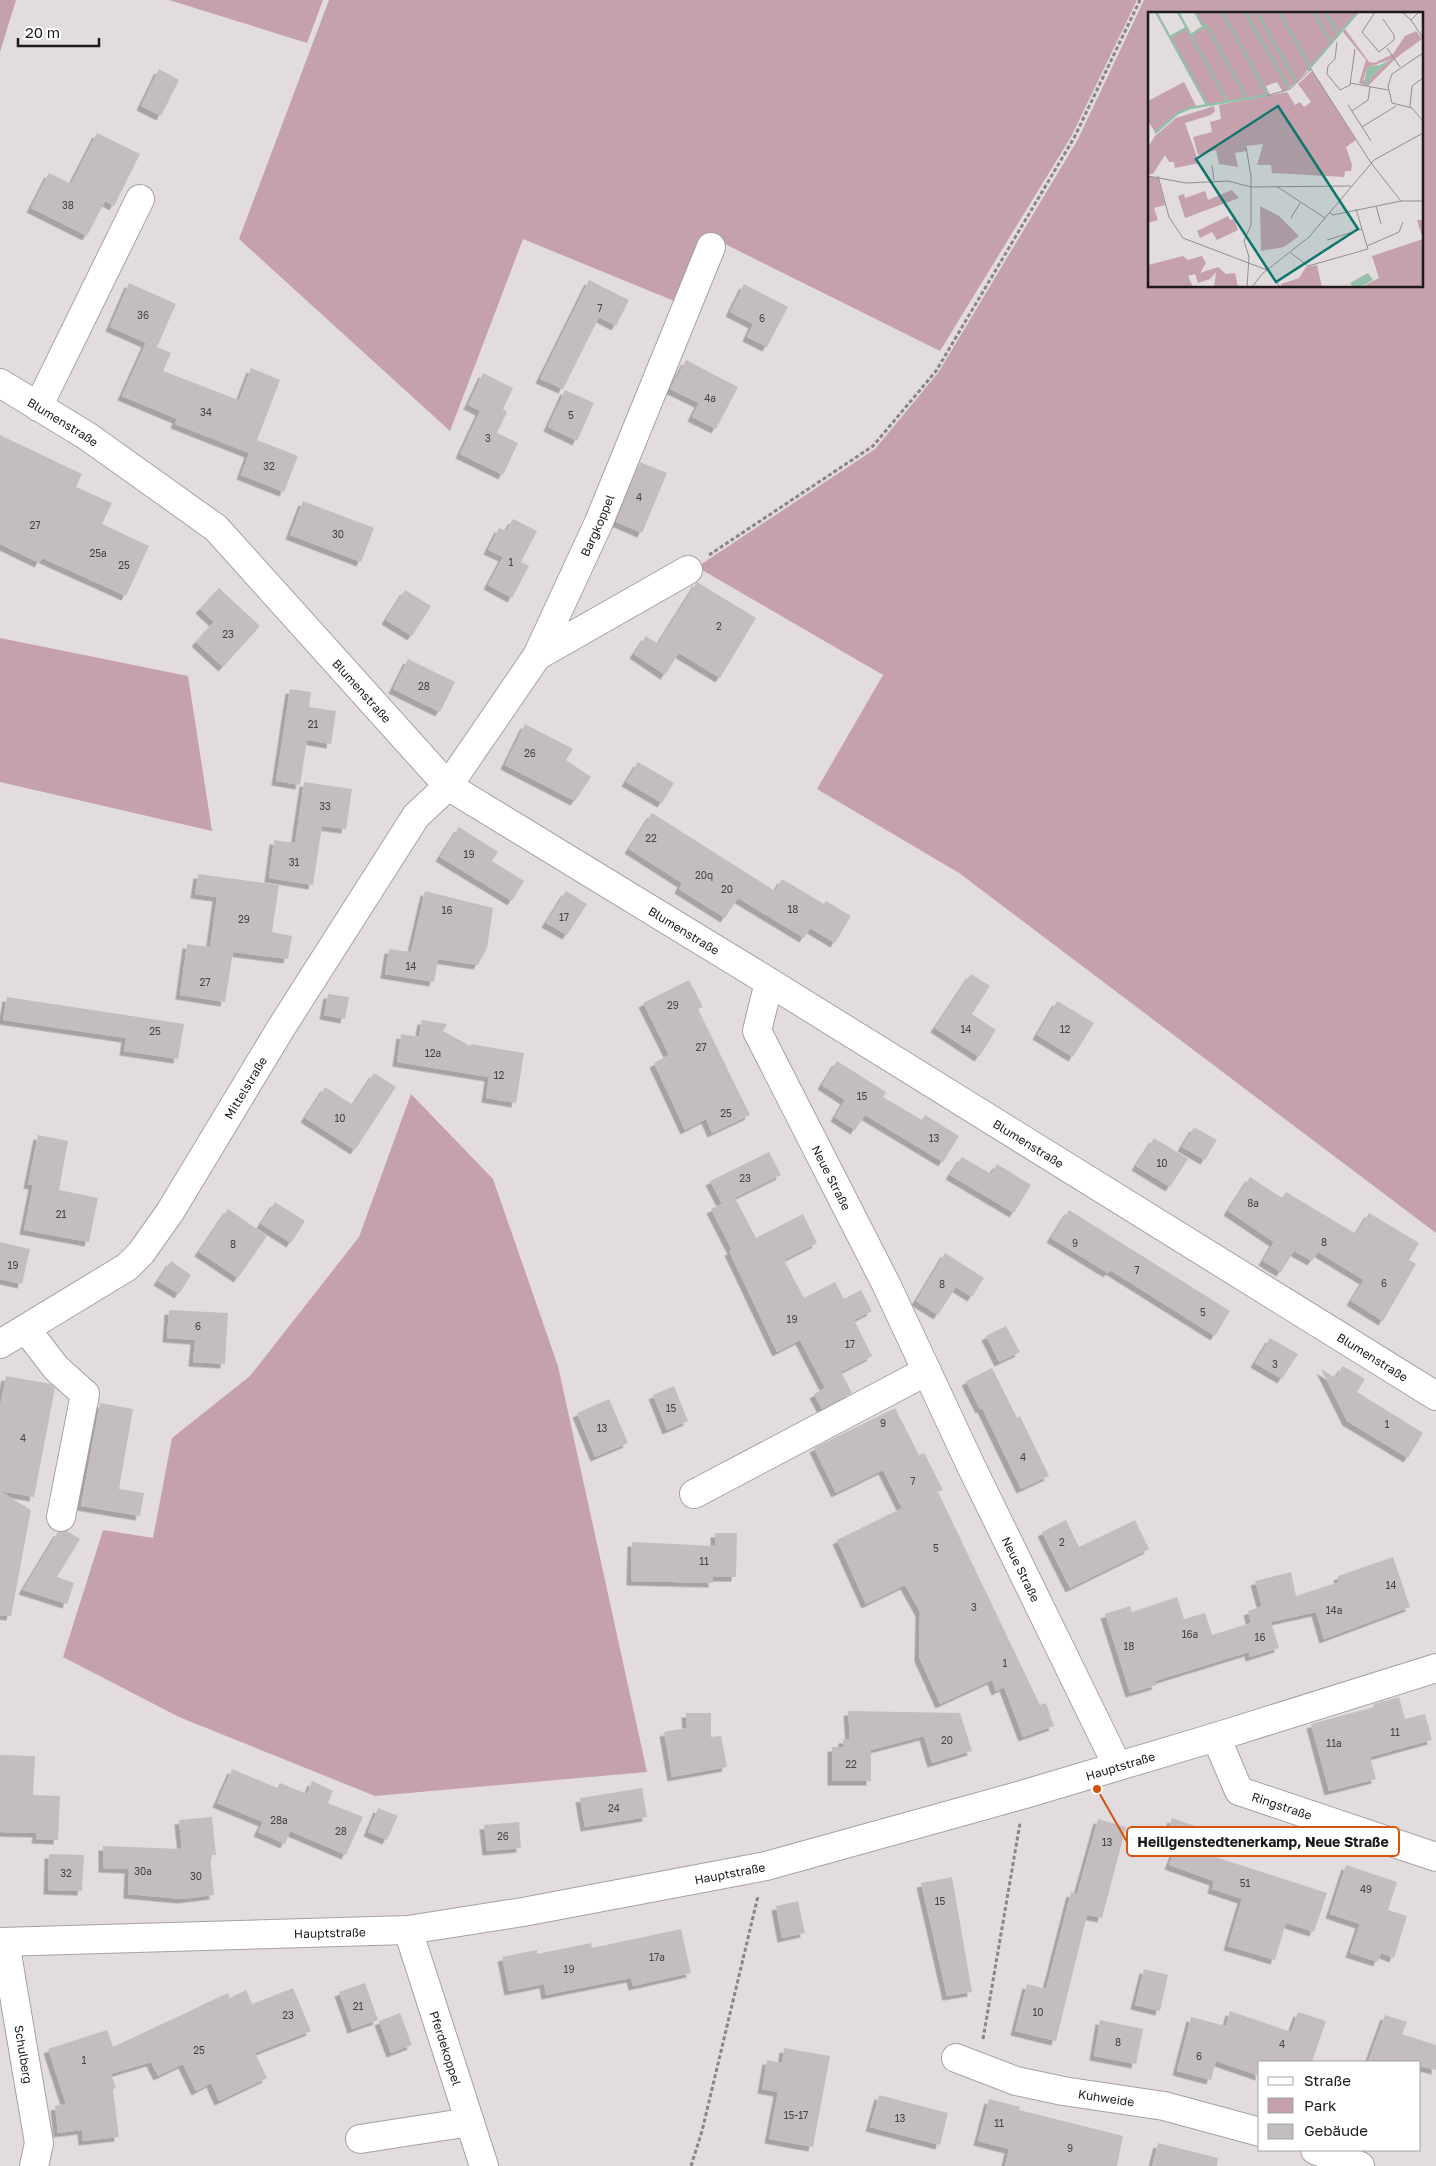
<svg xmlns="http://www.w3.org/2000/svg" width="1436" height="2166" viewBox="0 0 1436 2166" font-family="'Golos Text',sans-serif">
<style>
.green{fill:#c5a0ad;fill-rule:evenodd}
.building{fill:#c4bdbf;filter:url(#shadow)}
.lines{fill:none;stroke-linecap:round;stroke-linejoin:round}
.minor-casing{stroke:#a7a0a3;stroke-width:30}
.path{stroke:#898586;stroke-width:3;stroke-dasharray:4 2.5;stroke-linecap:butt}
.minor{stroke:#fff;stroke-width:28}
.labels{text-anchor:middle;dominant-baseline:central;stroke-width:4;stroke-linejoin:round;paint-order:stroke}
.number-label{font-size:10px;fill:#464344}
.street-label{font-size:12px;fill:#1c1a1b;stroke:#fff}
.inset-river{fill:none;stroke:#95bfa8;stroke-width:2.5}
.inset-road{fill:none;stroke:#938e90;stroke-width:1}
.view{fill:#0f766e;fill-opacity:0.15;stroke:#0f766e;stroke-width:2.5}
.inset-edge{fill:none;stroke:#1c1a1b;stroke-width:2.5}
.leader{fill:none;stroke:#d4530e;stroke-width:2}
.callout-dot{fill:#d4530e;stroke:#fff;stroke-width:2}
.callout{fill:#fff;stroke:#d4530e;stroke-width:2}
.callout-label{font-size:14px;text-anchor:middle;font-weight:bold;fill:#1c1a1b}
</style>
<defs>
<filter id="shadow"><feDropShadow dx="-4.5" dy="4.5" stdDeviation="0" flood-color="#0004"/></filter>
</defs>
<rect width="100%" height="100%" fill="#e3dcde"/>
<path class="green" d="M0,0H16L0,52Z
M169,0H323L307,43Z
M329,0H1137L1071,137L940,351L721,242L684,305L523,239L450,431L239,239Z
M1144,0H1436V1233L959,873L817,789L883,675L697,567L875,449L938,373L1077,141ZM1150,14H1422V286H1150Z
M0,638L188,676L212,831L0,782Z
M411,1094L493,1179L558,1366L647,1772L375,1796L179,1717L63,1657L103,1530L153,1538L172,1438L250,1376L359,1237Z"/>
<path class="building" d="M159,69L179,80L161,116L141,106Z
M97,133L140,154L114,206L105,201L87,236L31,208L49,173L71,184Z
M589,280L629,300L616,326L599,317L563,389L540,379Z
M129,283L176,304L157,347L171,353L163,371L239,400L251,368L280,380L257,440L298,456L284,492L241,475L249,453L175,424L177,419L122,396L146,343L110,327Z
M744,284L788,307L767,347L747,337L753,324L730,312Z
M686,360L738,387L716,429L692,417L699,403L670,389Z
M483,373L513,388L503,409L507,412L497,433L518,443L503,475L460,454L480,411L468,405Z
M565,390L594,403L577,441L548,427Z
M0,435L82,474L76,487L112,503L102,524L149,546L126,596L42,558L39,563L0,544Z
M640,462L667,473L642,533L616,522Z
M303,501L374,528L361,562L290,535Z
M513,519L537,531L521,562L529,566L512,598L488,585L503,557L488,550L499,528L506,531Z
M697,582L756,618L720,678L679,653L665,675L634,654L646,636L658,644Z
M219,588L260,626L223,667L196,642L214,622L200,609Z
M405,590L431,606L412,636L386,620Z
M408,659L455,682L440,712L393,689Z
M290,689L311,692L309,707L336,711L331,744L307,740L300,785L276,781Z
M525,724L573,749L566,760L591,777L575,801L505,765Z
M638,762L674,783L662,803L626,782Z
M304,782L352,789L346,829L322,826L313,885L269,878L274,840L295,843Z
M652,813L775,891L782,879L824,904L826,901L851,916L835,943L810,928L804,938L738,898L725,918L679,889L682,883L629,849Z
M459,827L498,852L492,861L524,881L512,901L440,857Z
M198,874L279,885L272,932L292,936L288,959L233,952L225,1002L180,995L187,944L210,947L217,897L195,894Z
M425,891L493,908L487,948L478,965L438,959L434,982L385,974L389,949L411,952Z
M566,891L587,904L567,935L546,923Z
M971,974L990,986L972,1014L996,1030L979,1057L935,1028Z
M689,980L703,1007L698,1009L750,1115L712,1133L706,1119L685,1130L654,1063L669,1055L643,1003Z
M328,994L349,997L345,1019L324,1015Z
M7,997L184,1024L178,1059L124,1051L126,1038L3,1020Z
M1057,1001L1094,1023L1073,1057L1037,1035Z
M422,1020L447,1024L443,1031L470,1046L471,1044L524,1053L516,1103L486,1098L489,1077L397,1062L401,1034L419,1037Z
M837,1061L886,1092L883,1097L922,1120L925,1115L959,1136L943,1162L865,1115L855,1130L835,1117L845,1100L822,1085Z
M374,1073L396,1087L355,1150L305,1118L325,1087L353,1105Z
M1194,1127L1217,1140L1205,1160L1182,1147Z
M38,1135L68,1141L59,1190L98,1198L89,1242L24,1230L33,1185L28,1184Z
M1154,1138L1188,1159L1170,1187L1136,1166Z
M769,1152L781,1175L722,1204L710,1181Z
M962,1157L991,1174L997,1164L1031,1185L1014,1213L950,1175Z
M1250,1177L1282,1198L1286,1192L1356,1234L1369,1213L1419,1243L1409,1260L1416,1264L1383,1321L1351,1301L1364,1280L1318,1252L1312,1261L1294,1251L1281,1272L1263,1261L1274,1242L1228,1211Z
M735,1198L756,1238L803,1214L817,1243L784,1260L804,1298L835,1282L844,1299L861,1290L872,1311L854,1320L872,1356L841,1372L852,1393L822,1409L814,1394L825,1388L800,1340L777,1352L729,1251L732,1250L711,1209Z
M275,1202L305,1221L291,1243L261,1224Z
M228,1209L267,1236L238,1278L199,1252Z
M1069,1210L1230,1311L1215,1336L1110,1270L1108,1273L1051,1238Z
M0,1242L30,1249L22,1284L0,1279Z
M945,1253L984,1278L972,1297L956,1287L938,1315L916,1301Z
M171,1261L191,1275L179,1294L158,1281Z
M169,1310L228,1313L225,1364L193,1362L195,1340L167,1338Z
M1006,1326L1020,1352L999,1362L986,1336Z
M1270,1338L1298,1354L1282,1379L1255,1363Z
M1343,1366L1365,1379L1357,1392L1423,1433L1408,1458L1347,1421L1321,1369L1335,1378Z
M992,1368L1017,1418L1020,1416L1049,1476L1021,1489L982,1408L980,1409L966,1381Z
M6,1376L51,1384L55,1388L34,1497L0,1491L31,1510L11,1616L0,1615V1406Z
M674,1386L688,1421L667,1430L653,1395Z
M609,1399L628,1443L595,1457L577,1413Z
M100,1403L133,1409L119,1489L144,1493L140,1516L81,1506Z
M895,1408L919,1455L924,1453L943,1490L938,1492L1040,1705L1046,1703L1054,1726L1023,1737L1004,1687L996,1691L992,1680L940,1704L919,1657L920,1612L905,1585L866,1604L837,1540L902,1508L883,1470L836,1493L814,1448Z
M1066,1520L1079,1547L1135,1520L1149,1549L1070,1588L1042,1532Z
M67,1531L80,1539L57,1577L74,1583L67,1604L23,1590L58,1532Z
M715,1533H737L736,1577H713V1583L631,1581L632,1542L715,1546Z
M1393,1557L1410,1607L1324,1639L1316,1612L1271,1622L1279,1648L1250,1657L1249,1652L1155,1681L1157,1685L1130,1693L1105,1614L1130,1606L1132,1612L1177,1597L1184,1619L1205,1613L1212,1635L1251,1623L1248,1611L1262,1606L1255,1581L1291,1572L1296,1596L1339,1582L1338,1576Z
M1399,1697L1405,1719L1425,1714L1432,1740L1370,1757L1376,1779L1329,1791L1311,1724L1374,1707L1373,1704Z
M848,1711L960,1713L972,1751L932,1763L924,1736L871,1750V1781H832V1747H843V1739H850Z
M686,1713H711V1737L721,1736L727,1767L672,1777L664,1732L687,1728Z
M0,1755L35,1756L33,1795L60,1796L58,1840L36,1839L37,1833L0,1832Z
M232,1769L277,1788L280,1783L307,1794L312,1781L333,1791L328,1803L363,1817L346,1855L290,1831L285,1844L258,1832L263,1822L217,1803Z
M642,1788L647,1817L585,1827L580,1798Z
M378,1808L398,1816L387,1840L368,1832Z
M212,1817L216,1855H210L214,1895L182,1899L128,1894L129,1869L103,1868V1846L182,1849L179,1820Z
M1172,1818L1201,1828L1194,1850L1327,1893L1314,1932L1286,1923L1275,1960L1228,1946L1242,1899L1212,1889L1214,1881L1169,1865L1176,1847L1164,1843Z
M1098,1819L1126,1827L1102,1918L1087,1915L1056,2041L1015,2031L1027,1984L1046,1989L1071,1892L1077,1894Z
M519,1822L521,1848L487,1851L484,1825Z
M49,1854L84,1855L82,1891L48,1890Z
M1346,1865L1397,1882L1388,1910L1407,1916L1394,1958L1381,1953L1378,1962L1350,1953L1360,1924L1330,1914Z
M952,1877L972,1992L947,1996L921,1883Z
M798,1901L805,1933L782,1938L776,1906Z
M681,1929L691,1973L633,1986L631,1978L546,1995L544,1984L509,1991L502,1957L537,1950V1954L591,1943L592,1948Z
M1144,1969L1168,1975L1160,2011L1135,2005Z
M365,1983L378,2020L352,2029L339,1992Z
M293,1988L311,2031L255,2053L267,2078L219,2101L211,2083L196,2091L183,2064L158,2076L151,2062L111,2074L116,2088L113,2089L119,2137L83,2141L82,2130L58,2133L55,2106L66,2104L48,2049L107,2030L113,2047L228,1993L230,1998L246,1990L252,2004Z
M1230,2011L1291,2032L1298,2012L1326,2021L1312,2062H1260V2076L1216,2061L1211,2080L1177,2071L1191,2017L1226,2026Z
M400,2013L412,2045L391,2053L379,2021Z
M1385,2015L1407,2022L1402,2034L1436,2045V2070L1420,2066V2062H1368Z
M1100,2020L1143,2029L1136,2064L1094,2056Z
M784,2048L830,2056L813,2147L769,2139L778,2092L762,2089L767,2060L782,2063Z
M879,2095L948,2113L940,2145L870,2127Z
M989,2099L1020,2107L1019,2110L1123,2136L1117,2166H1005L1009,2149L978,2141Z
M1158,2143L1218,2158L1217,2166H1152Z"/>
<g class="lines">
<defs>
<g id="minor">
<path id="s1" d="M0,383L87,436L216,528L448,786L769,982L1436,1396"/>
<path d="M38,407L140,199"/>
<path d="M537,656L688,570"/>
<path id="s2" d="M769,982L757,1031L887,1286L971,1466L1117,1765"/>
<path d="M26,1329L56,1368L85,1394L61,1517"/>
<path id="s3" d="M0,1344L127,1267L141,1253L170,1212L281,1028L416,816L448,786L537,656L599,522L711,247"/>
<path d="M694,1494L927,1371"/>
<path id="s4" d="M1216,1737L1239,1791L1436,1857"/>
<path id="s5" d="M408,1930L484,2166"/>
<path id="s6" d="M0,1942L408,1930L523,1912L766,1866L1025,1794L1216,1737L1436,1668"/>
<path id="s7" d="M5,1942L39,2143L34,2166"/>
<path id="s8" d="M956,2058L1016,2081L1063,2091L1164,2106L1260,2132"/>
<path d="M360,2139L470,2122"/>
<path d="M1315,2150L1360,2166"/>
</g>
</defs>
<use href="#minor" class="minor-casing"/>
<path class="path" d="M709,555L873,446L936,371L1074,138L1140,0
M983,2039L1020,1823
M691,2166L702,2131L758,1896"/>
<use href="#minor" class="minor"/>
</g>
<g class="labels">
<g class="number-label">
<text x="68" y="205">38</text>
<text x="600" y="308">7</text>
<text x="143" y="315">36</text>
<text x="762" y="318">6</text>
<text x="710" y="398">4a</text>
<text x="206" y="412">34</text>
<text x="571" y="415">5</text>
<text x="488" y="438">3</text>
<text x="269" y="466">32</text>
<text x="639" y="497">4</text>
<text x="35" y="525">27</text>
<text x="338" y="534">30</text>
<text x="98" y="553">25a</text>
<text x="511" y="562">1</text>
<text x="124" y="565">25</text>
<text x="719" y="626">2</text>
<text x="228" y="634">23</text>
<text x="424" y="686">28</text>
<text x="313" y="724">21</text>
<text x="530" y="753">26</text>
<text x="325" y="806">33</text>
<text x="651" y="838">22</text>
<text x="469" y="854">19</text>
<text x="294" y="862">31</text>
<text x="704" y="875">20q</text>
<text x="727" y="889">20</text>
<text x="793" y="909">18</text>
<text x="447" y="910">16</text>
<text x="564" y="917">17</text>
<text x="244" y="919">29</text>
<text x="411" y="966">14</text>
<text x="205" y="982">27</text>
<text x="673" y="1005">29</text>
<text x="966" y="1029">14</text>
<text x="1065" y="1029">12</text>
<text x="155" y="1031">25</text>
<text x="701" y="1047">27</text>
<text x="433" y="1053">12a</text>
<text x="499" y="1075">12</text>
<text x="862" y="1096">15</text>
<text x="726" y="1113">25</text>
<text x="340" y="1118">10</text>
<text x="934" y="1138">13</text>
<text x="1162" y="1163">10</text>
<text x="745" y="1178">23</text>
<text x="1253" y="1203">8a</text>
<text x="61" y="1214">21</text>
<text x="1324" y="1242">8</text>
<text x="1075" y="1243">9</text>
<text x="233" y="1244">8</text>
<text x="13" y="1265">19</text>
<text x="1137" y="1270">7</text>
<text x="1384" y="1283">6</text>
<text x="942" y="1284">8</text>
<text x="1203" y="1312">5</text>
<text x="792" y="1319">19</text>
<text x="198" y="1326">6</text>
<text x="850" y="1344">17</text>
<text x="1275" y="1364">3</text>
<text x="671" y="1408">15</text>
<text x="883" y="1423">9</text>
<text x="1387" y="1424">1</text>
<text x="602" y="1428">13</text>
<text x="23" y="1438">4</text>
<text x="1023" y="1457">4</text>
<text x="913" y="1481">7</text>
<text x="1062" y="1542">2</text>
<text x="936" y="1548">5</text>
<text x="704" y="1561">11</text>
<text x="1391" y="1585">14</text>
<text x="974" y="1607">3</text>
<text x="1334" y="1610">14a</text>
<text x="1190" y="1634">16a</text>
<text x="1260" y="1637">16</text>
<text x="1129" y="1646">18</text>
<text x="1005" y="1663">1</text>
<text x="1395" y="1732">11</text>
<text x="947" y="1740">20</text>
<text x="1334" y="1743">11a</text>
<text x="851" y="1764">22</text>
<text x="614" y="1808">24</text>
<text x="279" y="1820">28a</text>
<text x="341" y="1831">28</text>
<text x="503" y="1836">26</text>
<text x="1107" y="1842">13</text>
<text x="143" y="1871">30a</text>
<text x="66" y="1873">32</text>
<text x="196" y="1876">30</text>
<text x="1245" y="1883">51</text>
<text x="1366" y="1889">49</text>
<text x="940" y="1901">15</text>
<text x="657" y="1957">17a</text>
<text x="569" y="1969">19</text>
<text x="358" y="2006">21</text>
<text x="1038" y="2012">10</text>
<text x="288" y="2015">23</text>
<text x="1118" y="2042">8</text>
<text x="1282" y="2044">4</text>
<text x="199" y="2050">25</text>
<text x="1199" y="2056">6</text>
<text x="84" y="2060">1</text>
<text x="796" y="2115">15-17</text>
<text x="900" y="2118">13</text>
<text x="999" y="2123">11</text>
<text x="1070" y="2148">9</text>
</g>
<g class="street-label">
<text stroke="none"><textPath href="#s1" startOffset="74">Blumenstraße</textPath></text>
<text stroke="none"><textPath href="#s3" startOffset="1030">Bargkoppel</textPath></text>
<text stroke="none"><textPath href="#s1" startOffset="479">Blumenstraße</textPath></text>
<text stroke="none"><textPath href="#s1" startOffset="884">Blumenstraße</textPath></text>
<text stroke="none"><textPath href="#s3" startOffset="364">Mittelstraße</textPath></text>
<text stroke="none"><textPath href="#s1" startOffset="1289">Blumenstraße</textPath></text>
<text stroke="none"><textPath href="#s2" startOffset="215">Neue Straße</textPath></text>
<text stroke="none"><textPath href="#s1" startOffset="1694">Blumenstraße</textPath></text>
<text stroke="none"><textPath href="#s2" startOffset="650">Neue Straße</textPath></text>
<text stroke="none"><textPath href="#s6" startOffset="1140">Hauptstraße</textPath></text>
<text stroke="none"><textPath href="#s4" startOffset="104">Ringstraße</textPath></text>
<text stroke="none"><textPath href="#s6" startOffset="735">Hauptstraße</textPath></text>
<text stroke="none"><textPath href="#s6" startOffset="330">Hauptstraße</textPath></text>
<text stroke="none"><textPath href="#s5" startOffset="124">Pferdekoppel</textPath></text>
<text stroke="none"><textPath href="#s7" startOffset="114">Schulberg</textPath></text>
<text stroke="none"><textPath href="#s8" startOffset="156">Kuhweide</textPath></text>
</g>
</g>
<g transform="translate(1148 12)">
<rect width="275" height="275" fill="#e3dcde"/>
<path d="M47,0H210L150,69L140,77L135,80L129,70L118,74L122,83L59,93L22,26L38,16L43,23L55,15ZM197,17L221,50L226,51L245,42L257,24L268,19L274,27L248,46L220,74L211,71L218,48L195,20ZM243,47L222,66L215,69L219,56ZM164,59L208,128L198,135L204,153L203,159H197L196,165L124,161L123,153H109L115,132L98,134V139L87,141L90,155L71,152L68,138L50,143L45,125L64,120L62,110L73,107L71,93L139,80L147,93L152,90L156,95L163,90L150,72ZM36,70L48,94L30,101L7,120L0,109V89ZM66,94L67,99L63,103L37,111L51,151L27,156L26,150H21L17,143L5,162H0V135L7,124L28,106ZM0,164L10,166L17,193L6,196L10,208L0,211ZM84,178L91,186L37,206L30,184L36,182L37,186L57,179L60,188ZM112,194L131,204L151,224L136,235L113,239ZM80,204L82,208L86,207L90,218L69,228L64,220L52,226L49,219ZM269,208H275V275H214L231,266L224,244L275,227ZM35,244L40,248L54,244L58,251L52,261L70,255L78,262L87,261L90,275H66L68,260L62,267L50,271L47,262L40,264L45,275H0V253ZM169,253L174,275H134L133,272L151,266L158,255Z" fill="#c5a0ad" fill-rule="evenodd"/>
<path d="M243,47L222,66L221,72L216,71L219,55L232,53ZM220,261L225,268L213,275H205L202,271Z" fill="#95bfa8"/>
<path class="inset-river" d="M8,0L59,93M30,0L79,89M47,0L55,14M97,0L141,76M109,0L148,70M131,0L162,55M166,0L182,29M177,0L190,21M43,23L58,13L99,86M22,25L38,16M160,58L210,0M7,121L30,101L42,96L120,83L74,0"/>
<path class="inset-road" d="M227,0L214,20L231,40L246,28V23L235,7M254,0L263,8L271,0M263,8L275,26M189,30L187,47L180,54L179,62L192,78L202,73L207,37M239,36L252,55M275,41L244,62L240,74L244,91L264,96L275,109M202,71L240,78M118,84L142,77L163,57L223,151L253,189M200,93L223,129M262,95L264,74L275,66M204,99L220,88L222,75M214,115L248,94M98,135L103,164V213L96,229L101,245L99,275M64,153L66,168M0,164L38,171L80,169L103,175L203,174M10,164L21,205L35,226L119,258M128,174L177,206M228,194L233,212M208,197L219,234M182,201L185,203L253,189H275M143,206L152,191M179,228L214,217M219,234L251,220L255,210M143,241L160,254L220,237L219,234M120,257L132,275M104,275L114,262L161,225L226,148L275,121"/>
<path class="view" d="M130,94L210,217L128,270L48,147Z"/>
<rect width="275" height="275" class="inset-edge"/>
</g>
<path class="leader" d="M1097 1789L1127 1842"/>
<circle class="callout-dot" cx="1097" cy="1789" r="5"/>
<rect class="callout" x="1127" y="1827" width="272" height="29" rx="5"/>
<g class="callout-label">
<text x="1263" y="1847">Heiligenstedtenerkamp, Neue Straße</text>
</g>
<rect x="1258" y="2061" width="162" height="90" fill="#ffffff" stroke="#a4a3a4"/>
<rect x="1268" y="2077" width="25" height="8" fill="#ffffff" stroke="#a4a3a4"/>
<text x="1304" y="2086" font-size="15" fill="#1c1a1b">Straße</text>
<rect x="1268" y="2098" width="25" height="15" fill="#c5a0ad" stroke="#a4a3a4"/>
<text x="1304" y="2111" font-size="15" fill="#1c1a1b">Park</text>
<rect x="1268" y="2124" width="25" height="15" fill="#c4bdbf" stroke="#a4a3a4"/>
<text x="1304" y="2136" font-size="15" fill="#1c1a1b">Gebäude</text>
<path d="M18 38v8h81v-8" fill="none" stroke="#1c1a1b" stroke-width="2.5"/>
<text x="25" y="38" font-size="15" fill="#1c1a1b" stroke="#ffffff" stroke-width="4" paint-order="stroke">20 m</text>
</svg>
